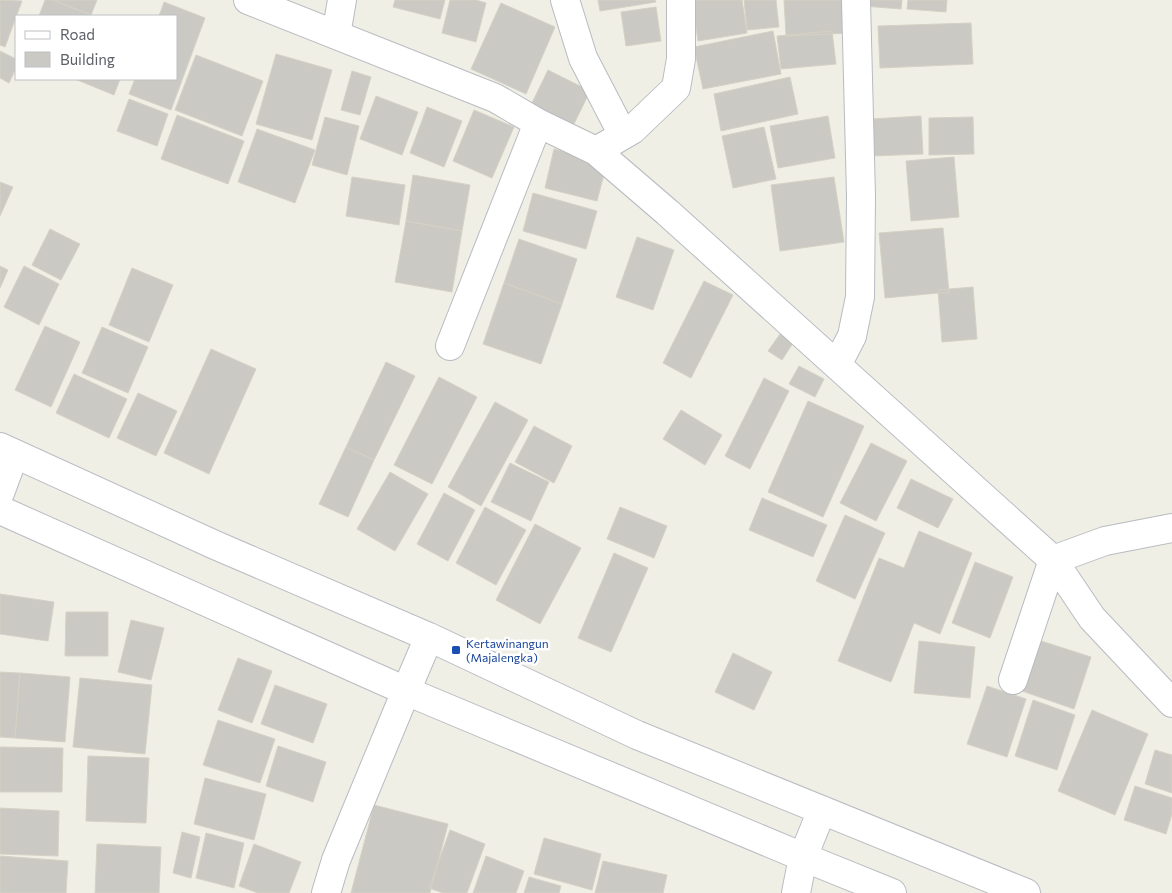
<svg xmlns="http://www.w3.org/2000/svg" width="1172" height="893" viewBox="0 0 1172 893" font-family="Commissioner,sans-serif">
<style>
.building{fill:#cbc9c3;stroke:#d5d1c4}
.lines{fill:none;stroke-linecap:round;stroke-linejoin:round}
.street-casing{stroke:#b8bbc0;stroke-width:30}
.secondary-casing{stroke:#b9bcc2;stroke-width:30}
.street{stroke:#fff;stroke-width:28}
.secondary{stroke:#fff;stroke-width:28}
.transit-dot{fill:#1a4fb4;stroke:#fff;stroke-width:2}
.labels{text-anchor:middle;dominant-baseline:central;stroke-width:5;stroke-linejoin:round;paint-order:stroke}
.transit-label{font-size:12px;fill:#164399;stroke:#fff;text-anchor:start}
</style>
<rect width="100%" height="100%" fill="#f0efe6"/>
<path class="building" d="M0,0L22,1L5,47L0,45Z
M45,0H53L91,15V16H39Z
M53,0H97L91,15Z
M395,0H445L440,19L393,7Z
M450,0H476L486,3L476,42L442,33Z
M598,0H655L656,2L600,11Z
M692,0H742L747,33L698,41Z
M744,0H776L779,27L747,30Z
M784,0H848L850,33L786,36Z
M863,0H902L901,9L863,6Z
M908,0H947L946,12L907,9Z
M164,2L205,18L171,110L129,94L135,79H176V16H159Z
M501,3L555,27L526,94L471,69Z
M656,7L661,41L626,46L621,12Z
M971,23L973,64L880,68L878,26Z
M773,31L781,74L703,89L694,47Z
M832,31L836,64L781,69L777,36Z
M0,51L16,59V68L9,83L0,78Z
M276,54L332,70L312,140L256,124Z
M196,55L263,81L242,136L175,110Z
M548,70L590,91L573,126L531,105Z
M352,71L371,77L360,115L341,110Z
M790,77L798,114L721,131L714,94Z
M75,79H120L114,95Z
M376,96L418,112L402,155L360,139Z
M129,99L168,114L157,146L117,131Z
M427,107L462,121L444,167L410,153Z
M474,110L514,127L492,178L453,161Z
M177,115L244,141L228,184L161,159Z
M828,116L835,158L778,168L770,126Z
M921,116L923,154L873,156L871,119Z
M325,117L359,126L347,175L312,165Z
M973,117L974,154L929,155V118Z
M764,127L776,179L733,188L722,136Z
M257,129L315,150L295,203L238,182Z
M554,149L607,163L597,201L545,188Z
M954,157L959,217L911,221L906,161Z
M413,175L470,185L462,231L406,221Z
M352,177L405,185L399,225L346,216Z
M834,177L844,242L780,251L771,185Z
M0,182L13,187L0,216Z
M533,193L597,211L586,249L523,231Z
M406,221L462,231L452,292L395,282Z
M943,228L949,292L885,298L879,233Z
M50,229L80,244L61,280L32,265Z
M637,237L674,250L653,310L616,297Z
M519,239L577,259L562,304L504,283Z
M0,266L8,270L0,288Z
M24,266L59,284L39,325L4,307Z
M132,268L173,285L149,342L109,325Z
M704,281L733,295L691,378L663,363Z
M504,283L562,304L541,364L483,344Z
M973,287L977,339L942,342L938,290Z
M45,326L80,342L51,407L15,390Z
M102,327L148,347L128,393L82,373Z
M780,334L793,343L782,360L768,351Z
M211,349L256,369L209,474L164,453Z
M386,362L415,376L374,460L346,447Z
M799,366L824,379L815,397L789,384Z
M74,374L127,399L109,438L56,413Z
M439,377L477,397L432,484L394,465Z
M764,378L789,391L750,469L725,456Z
M138,393L177,411L156,456L117,438Z
M808,401L864,426L823,517L768,492Z
M495,402L528,420L481,506L448,487Z
M681,410L722,435L705,465L663,439Z
M534,426L572,446L554,483L515,462Z
M871,443L907,461L876,521L840,503Z
M346,447L374,460L348,517L319,504Z
M510,463L549,482L531,521L491,502Z
M390,472L428,494L395,551L357,529Z
M911,479L953,499L938,528L897,508Z
M444,493L475,510L448,561L417,544Z
M762,498L827,525L813,557L749,530Z
M485,507L526,530L496,585L456,563Z
M620,507L667,526L654,558L607,539Z
M845,515L885,533L855,599L816,581Z
M535,524L581,548L540,624L496,600Z
M919,531L972,553L940,634L914,623L891,682L838,661L879,558L904,568Z
M614,553L648,568L611,652L578,638Z
M975,562L1013,577L990,638L952,623Z
M0,594L54,602L48,641L0,634Z
M66,612H108V656H65Z
M131,620L164,628L151,680L118,672Z
M1038,640L1091,657L1074,709L1022,691Z
M919,641L975,647L970,698L914,693Z
M733,653L772,672L754,710L715,692Z
M238,658L272,671L252,723L218,710Z
M0,672L20,673L15,738L0,737Z
M20,673L70,677L65,742L15,738Z
M80,678L152,685L145,754L73,747Z
M275,685L327,704L313,743L261,724Z
M987,686L1026,699L1007,757L967,744Z
M1033,700L1075,715L1057,770L1015,756Z
M1092,710L1148,734L1115,815L1058,791Z
M218,720L275,739L260,783L203,765Z
M278,746L326,762L313,802L266,786Z
M0,747L63,748L62,792H0Z
M1155,750L1172,755V793L1145,784Z
M88,756L149,758L146,823L86,821Z
M205,778L266,794L254,840L194,824Z
M1135,786L1172,798V814L1166,834L1124,820Z
M374,805L448,824L430,893H351Z
M0,808L59,811L58,856L0,854Z
M450,830L485,844L467,893H443L429,888Z
M182,832L200,837L191,878L173,873Z
M206,833L244,843L234,888L196,878Z
M544,838L601,854L592,890L534,874Z
M97,844L161,847L159,893H95Z
M254,844L301,862L289,893H258L239,886Z
M0,856L68,861L66,893H0Z
M486,856L524,871L516,893H473Z
M603,861L667,875L663,893H595Z
M529,877L561,886L559,893H524Z"/>
<g class="lines">
<defs>
<path id="street" d="M248,0L495,98L538,123L596,151L667,212L1053,560L1092,618L1172,703
M565,0L583,58L623,135
M336,35L342,0
M596,151L632,130L676,88L681,59V0
M450,346L538,123
M837,365L852,336L860,297L861,196L856,0
M1013,680L1053,560L1105,541L1172,528
M326,893L336,860L406,691
M796,893L803,857"/>
<path id="secondary" d="M0,447L215,545L429,637L637,735L1026,893
M0,493L14,455
M0,510L406,691L803,857L892,893
M406,691L429,637
M803,857L822,810"/>
</defs>
<use href="#street" class="street-casing"/>
<use href="#secondary" class="secondary-casing"/>
<use href="#street" class="street"/>
<use href="#secondary" class="secondary"/>
</g>
<rect class="transit-dot" x="451" y="645" width="10" height="10" rx="2.5"/>
<g class="labels">
<g class="transit-label">
<text x="466" y="643">Kertawinangun<tspan x="466" dy="14">(Majalengka)</tspan></text>
</g>
</g>
<rect x="15" y="15" width="162" height="65" fill="#ffffff" stroke="#bec0c2"/>
<rect x="25" y="31" width="25" height="8" fill="#ffffff" stroke="#bec0c2"/>
<text x="60" y="40" font-size="15" fill="#5d6167">Road</text>
<rect x="25" y="52" width="25" height="15" fill="#cbc9c3" stroke="#bec0c2"/>
<text x="60" y="65" font-size="15" fill="#5d6167">Building</text>
</svg>
